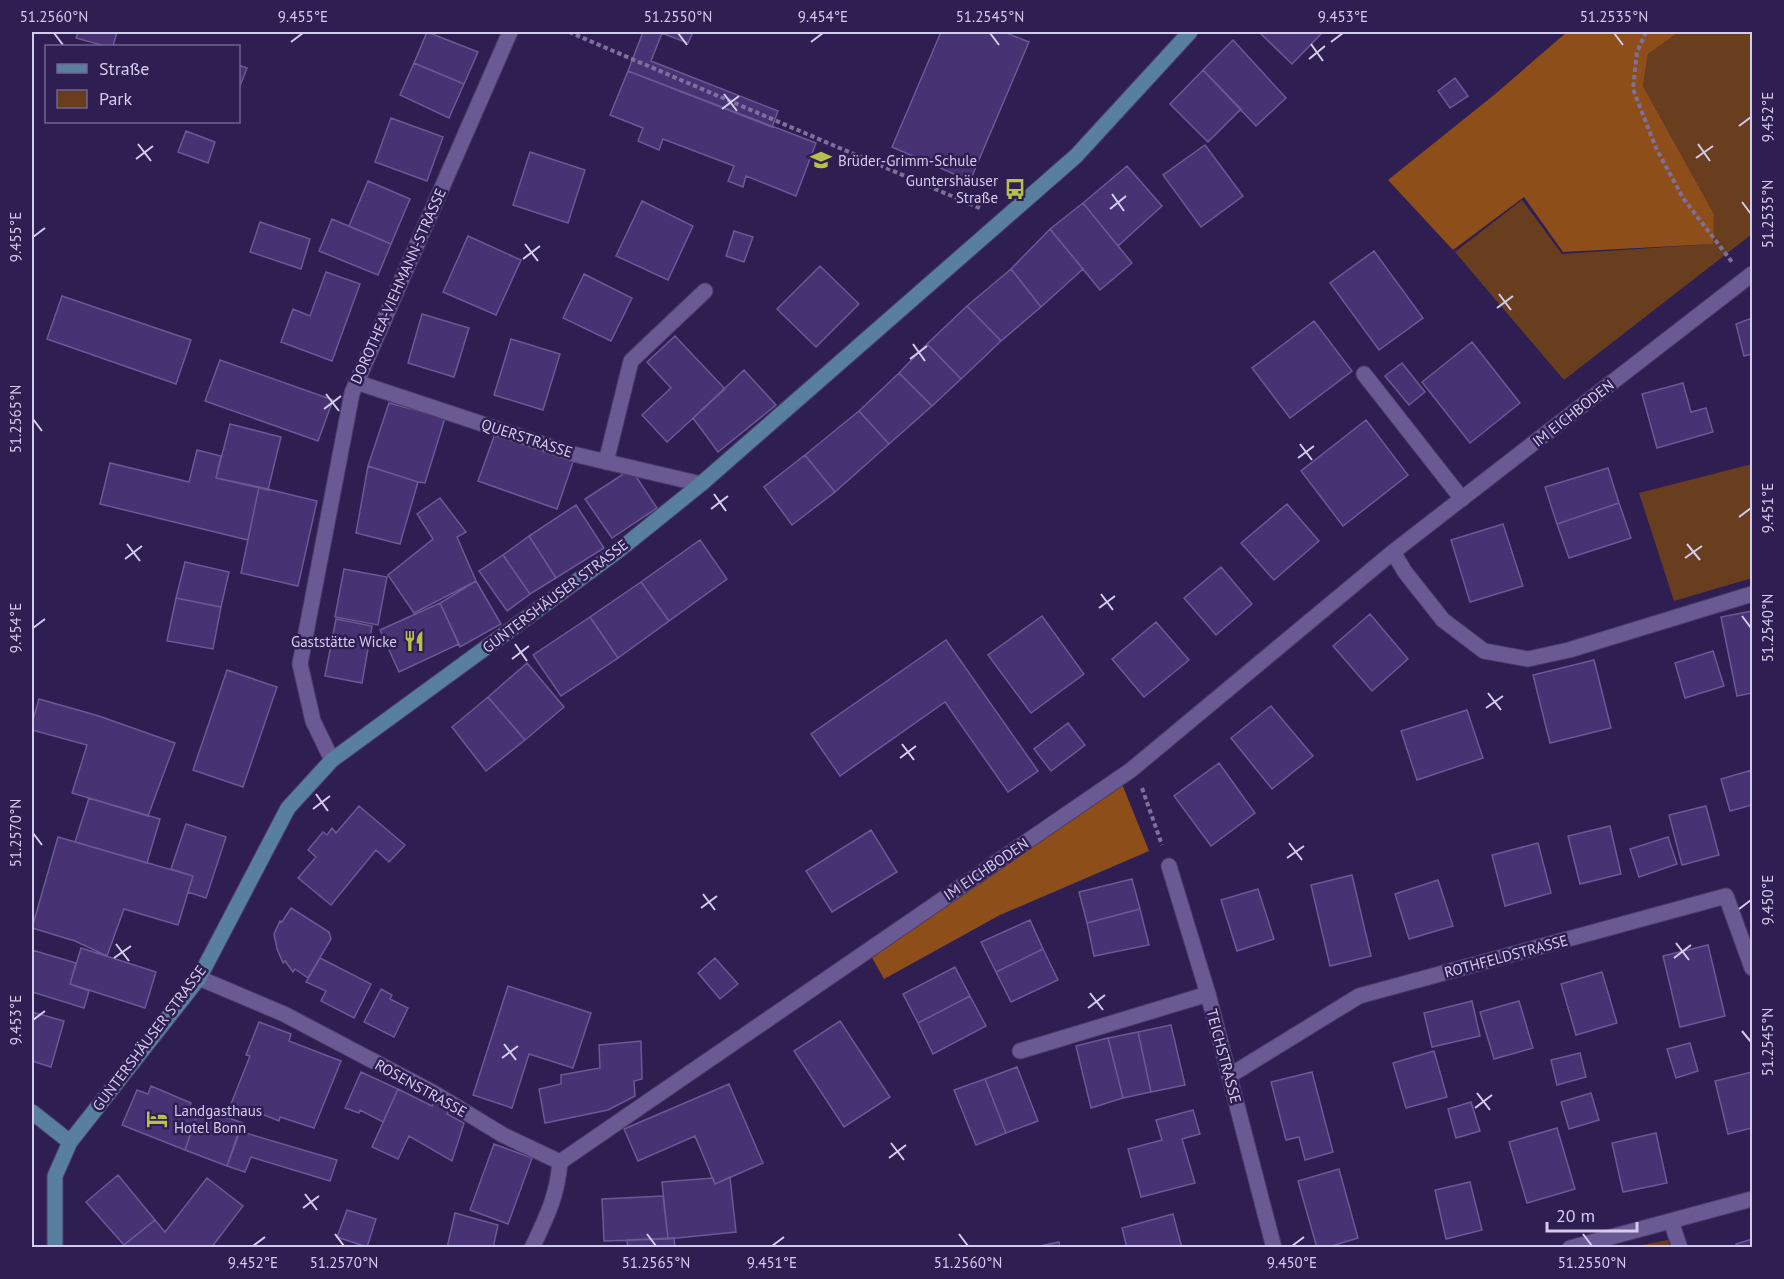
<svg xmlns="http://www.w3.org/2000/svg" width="1784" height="1279" viewBox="0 0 1784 1279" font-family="'PT Sans',sans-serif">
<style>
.green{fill:#693e1f}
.forest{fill:#8d4e1a}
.building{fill:#473373;stroke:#6a5a94;stroke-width:1.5}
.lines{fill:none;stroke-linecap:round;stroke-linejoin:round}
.lane-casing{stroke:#4c3b69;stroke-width:17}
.street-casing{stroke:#4c3b69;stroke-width:17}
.secondary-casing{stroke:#4c3b69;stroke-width:17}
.path{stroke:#7d719c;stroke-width:4;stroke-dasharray:4.5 3;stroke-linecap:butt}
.lane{stroke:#6a5a94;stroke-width:15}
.street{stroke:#6a5a94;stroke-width:15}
.secondary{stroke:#587f9e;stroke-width:15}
.ticks{fill:none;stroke:#d3cced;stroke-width:2}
.labels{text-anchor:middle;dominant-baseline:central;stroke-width:5;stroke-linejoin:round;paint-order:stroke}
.poi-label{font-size:15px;fill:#d3cced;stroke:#2f1e52;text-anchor:start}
.street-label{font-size:15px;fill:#d3cced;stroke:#2f1e52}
.neatline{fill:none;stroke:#d3cced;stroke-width:2}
.ticks-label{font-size:15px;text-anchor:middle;fill:#d3cced}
</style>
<rect width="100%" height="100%" fill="#2f1e52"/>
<path class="green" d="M1679,32H1752V234L1564,380L1455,252L1522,200L1562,254L1712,244L1714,214L1643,86L1648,54Z
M1752,464V578L1674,601L1639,493Z
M1668,1240L1670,1247H1632Z"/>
<path class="forest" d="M1567,32H1679L1648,54L1643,86L1714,214L1713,244L1563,252L1524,197L1453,250L1388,180L1494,95Z
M1122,784L1149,851L1000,915L884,979L870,954Z"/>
<path class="building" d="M78,32H117L113,46H105L76,38Z
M427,32L478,52L464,84L414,63Z
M643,32L662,33L651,61L778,111L772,127L628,71Z
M659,32H693L688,43Z
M941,32H1004L1029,42L970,181L892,147Z
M1259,32H1319L1321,34L1292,64Z
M1233,40L1286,98L1256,126L1203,70Z
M414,63L464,84L449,118L400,95Z
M238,65L247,68L240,86H238Z
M1203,70L1241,109L1208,142L1170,104Z
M628,71L816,143L796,196L746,176L743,187L728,181L734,166L663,139L659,150L638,141L643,128L610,115Z
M1455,78L1468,96L1450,108L1438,91Z
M391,118L443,137L427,181L375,162Z
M186,131L215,142L208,163L178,152Z
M1205,145L1243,196L1201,227L1163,175Z
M530,152L585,170L568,223L513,205Z
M1127,166L1162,206L1118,246L1083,203Z
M368,181L410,199L391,244L349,226Z
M642,201L693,226L668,280L616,256Z
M1083,203L1132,263L1100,290L1050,229Z
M332,219L391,244L378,275L319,251Z
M260,222L310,239L301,269L250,252Z
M1050,229L1083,269L1041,307L1011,269Z
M734,231L753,237L744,262L726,256Z
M468,236L521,260L496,315L443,292Z
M1374,251L1423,318L1379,350L1330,283Z
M820,266L859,304L816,347L777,309Z
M1011,269L1041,307L1001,341L967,306Z
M326,272L360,284L332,361L281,342L293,309L310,316Z
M584,274L632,298L611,341L563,318Z
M62,296L191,340L176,384L47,339Z
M967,306L1001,341L961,379L927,344Z
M422,314L469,328L454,377L408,363Z
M1752,318V354L1744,356L1736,324Z
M1314,321L1352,371L1290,418L1252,368Z
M675,336L725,389L667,442L642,415L671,388L647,362Z
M511,339L560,354L543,410L494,395Z
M1472,342L1520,403L1470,443L1422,382Z
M927,344L961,379L932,406L899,373Z
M220,360L333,400L318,441L205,401Z
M1402,363L1425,392L1409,405L1385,376Z
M744,370L776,405L718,452L693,418Z
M899,373L932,406L889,444L859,411Z
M1683,383L1691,412L1706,408L1713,432L1657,448L1642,394Z
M389,403L445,418L425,483L418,482L368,466Z
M859,411L889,444L835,492L805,455Z
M1366,420L1408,475L1343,526L1301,471Z
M230,424L281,437L268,490L216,478Z
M496,431L574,459L557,509L478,481Z
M197,450L221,456L216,478L259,487L248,540L100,504L110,463L189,482Z
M805,455L835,492L792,525L764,487Z
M368,466L418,482L400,544L356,533Z
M1608,468L1619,503L1557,524L1545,487Z
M631,469L657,508L612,538L585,499Z
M259,487L317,501L298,586L241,573Z
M440,498L466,532L457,537L476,581L414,613L388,575L433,539L417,514Z
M1619,503L1631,538L1569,558L1557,524Z
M1287,504L1319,541L1274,580L1241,543Z
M576,505L604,548L556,578L529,536Z
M1503,524L1523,586L1470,602L1451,540Z
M529,536L556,578L530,594L503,555Z
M700,540L727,579L669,621L641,582Z
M503,555L530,594L507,611L479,571Z
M185,562L229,572L221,607L176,598Z
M1221,567L1252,604L1216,635L1184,598Z
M344,569L387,577L378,625L335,617Z
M476,581L501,624L460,647L440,603Z
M641,582L669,621L618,658L590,617Z
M176,598L221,607L213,649L167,641Z
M440,603L459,644L399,672L380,630Z
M1752,611V693L1737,696L1721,617Z
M1370,614L1408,659L1372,691L1333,646Z
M1042,616L1084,674L1031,713L988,655Z
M590,617L618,658L561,696L533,655Z
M336,619L372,626L362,683L325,676Z
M1156,622L1189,660L1144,697L1112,659Z
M946,640L1038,771L1008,792L945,702L840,776L811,734Z
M1713,651L1724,686L1685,698L1675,663Z
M1594,660L1611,728L1550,743L1533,675Z
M527,663L564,707L525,740L488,697Z
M227,670L277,687L243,787L193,770Z
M488,697L525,740L486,771L452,727Z
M39,699L99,716L175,743L148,816L72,793L87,745L32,730V723Z
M1271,706L1313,756L1272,789L1231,738Z
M1467,710L1483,758L1417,780L1401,731Z
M1068,723L1085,745L1051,771L1034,749Z
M1219,763L1255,813L1211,846L1174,796Z
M1752,770V805L1730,811L1721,779Z
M89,798L160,819L147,863L75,842Z
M359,806L405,845L389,862L376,850L331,905L298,878L316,857L308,850L323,832L327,835L332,828L336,833Z
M1706,806L1719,855L1682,865L1669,815Z
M186,824L226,837L206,898L188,892L193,876L171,869Z
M1610,826L1621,874L1580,884L1568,836Z
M871,830L897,872L832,912L806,871Z
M58,837L193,876L178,925L124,909L107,956L75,941L32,928Z
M1668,837L1677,864L1639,877L1630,849Z
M1538,843L1551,893L1505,906L1492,855Z
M1352,875L1371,956L1330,966L1311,885Z
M1132,879L1140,909L1087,923L1079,892Z
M1438,880L1453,926L1409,939L1395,894Z
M1258,889L1274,939L1237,951L1221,900Z
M291,908L329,932L331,939L308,978L295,969L293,972L285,961L283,963L277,949L274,934L280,921L282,922Z
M1140,909L1149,945L1094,956L1087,923Z
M1030,920L1043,949L996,972L981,942Z
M1708,945L1725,1016L1680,1027L1663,956Z
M81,948L156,972L145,1008L70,984Z
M1043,949L1058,980L1011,1002L996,972Z
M32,950L76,963L70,984L89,991L84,1008L32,992Z
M320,958L371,984L354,1018L321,1001L326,991L306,982Z
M715,958L738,984L720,999L698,973Z
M955,967L970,996L918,1023L903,994Z
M1602,972L1617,1023L1576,1035L1561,984Z
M508,986L591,1013L573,1068L529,1054L512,1108L473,1095Z
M381,989L392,995L390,999L408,1008L394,1037L364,1022Z
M970,996L986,1026L933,1054L918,1023Z
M1472,1001L1480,1036L1432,1047L1424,1013Z
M1519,1001L1533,1048L1494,1059L1480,1012Z
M32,1012L64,1021L51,1067L32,1061Z
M840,1021L890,1097L844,1127L794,1051Z
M259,1022L291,1034L289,1041L341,1061L314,1128L280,1117L279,1121L259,1113L261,1109L255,1106L250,1116L229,1109L250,1056L246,1055Z
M1171,1025L1185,1085L1151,1092L1138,1032Z
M1138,1032L1151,1092L1123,1098L1108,1038Z
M1108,1038L1123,1098L1091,1108L1076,1046Z
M641,1041L642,1079L634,1081L635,1096L608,1110L545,1123L539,1089L561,1084V1075L600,1068L599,1045Z
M1690,1043L1698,1071L1676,1078L1667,1049Z
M1434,1051L1447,1097L1406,1108L1393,1063Z
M1580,1053L1586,1077L1557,1085L1551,1060Z
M1017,1067L1038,1121L1006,1133L985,1079Z
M361,1072L398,1089L383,1122L360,1110L359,1113L345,1108Z
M1312,1072L1333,1152L1305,1160L1299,1137L1286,1140L1271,1082Z
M1752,1072V1128L1728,1134L1715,1081Z
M985,1079L1006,1133L976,1145L954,1090Z
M729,1084L763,1163L715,1184L695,1136L638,1161L624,1129Z
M151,1086L191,1103L188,1112L197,1115L185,1150L122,1125L137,1090L148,1094Z
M398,1089L432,1106L435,1100L450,1109L447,1114L464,1123L452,1161L409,1136L398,1159L372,1147Z
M1591,1093L1599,1120L1569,1129L1561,1102Z
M1471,1102L1480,1131L1456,1138L1448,1109Z
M1193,1110L1200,1134L1182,1139L1195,1183L1141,1197L1128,1149L1162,1140L1156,1120Z
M205,1112L212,1114V1112L243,1123L227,1166L185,1150L197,1115L203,1118Z
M1557,1128L1575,1189L1527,1203L1509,1142Z
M239,1131L337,1160L330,1181L251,1157L245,1172L227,1166Z
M1656,1133L1667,1183L1623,1192L1612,1143Z
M494,1144L532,1158L508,1224L470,1210Z
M1339,1169L1358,1238L1325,1248H1317L1298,1181Z
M118,1175L155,1220L124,1245L86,1202Z
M730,1177L736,1232L668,1239L662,1182L713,1178L715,1184Z
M207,1178L243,1206L211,1248H126L124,1245L155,1220L165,1232Z
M1470,1182L1482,1230L1446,1239L1435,1190Z
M663,1196L668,1239L604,1241L602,1199Z
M347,1210L376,1219L367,1247L337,1237Z
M455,1213L498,1225L493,1248H447Z
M1173,1214L1182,1248H1127L1122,1228Z
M674,1238L675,1248H628L627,1240Z
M1752,1239V1248H1737L1736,1244Z
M1059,1242L1060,1248H1031Z"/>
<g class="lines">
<defs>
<path id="lane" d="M1364,374L1462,499
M606,462L631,361L705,291
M1020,1051L1208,994"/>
<path id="street" d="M356,382L573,454L701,484
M1393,552L1405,572L1443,620L1484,651L1528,659L1569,650L1752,594
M332,760L313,721L300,664L352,393L510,32
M1169,866L1208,994L1274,1248
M199,978L284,1014L434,1093L503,1135L560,1162
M1229,1076L1359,996L1726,896L1752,968
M560,1162L1131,770L1393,552L1752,274
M1671,1221L1680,1248
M532,1248C547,1216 557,1197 560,1162
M1570,1248L1752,1199"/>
<path id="secondary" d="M32,1112L70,1142
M55,1248V1176L70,1142L199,978L288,808L332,760L618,551L701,484L1076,156L1190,32"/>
</defs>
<use href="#lane" class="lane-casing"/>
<use href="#street" class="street-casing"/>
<use href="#secondary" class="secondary-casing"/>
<path class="path" d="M569,32L982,209
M1646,32L1637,52L1633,89L1656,148L1683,198L1732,262
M1142,788L1162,845"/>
<use href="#lane" class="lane"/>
<use href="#street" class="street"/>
<use href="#secondary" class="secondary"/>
</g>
<path class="ticks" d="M54,33L63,45M678,33L687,45M990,33L999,45M1614,33L1623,45M291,42L303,33M811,42L823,33M1331,42L1343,33M1311,44L1323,61M1309,59L1325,46M724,94L737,111M722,109L739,96M1739,126L1751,117M138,144L151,161M1698,144L1710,161M1696,158L1713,146M136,159L153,146M1112,194L1124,211M1742,202L1751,214M1110,209L1126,196M33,237L45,228M525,244L538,261M523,259L540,246M1499,294L1511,310M1497,308L1513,296M913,344L925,361M910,359L927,346M326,394L339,411M324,409L341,396M33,419L42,431M1300,444L1312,460M1298,458L1314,446M714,494L726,511M711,509L728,496M1739,517L1751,508M127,544L140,561M1687,544L1700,560M1685,558L1702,546M125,559L142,546M1101,594L1113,610M1099,608L1115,596M1742,616L1751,628M33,628L45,619M515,644L527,661M512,659L529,646M1488,693L1501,710M1486,708L1503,696M902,744L914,760M900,758L916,746M316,794L328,811M313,809L330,796M33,833L42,845M1289,843L1302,860M1287,858L1304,846M703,894L715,910M701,908L717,896M1739,909L1751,900M1676,943L1689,960M116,944L129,961M114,958L131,946M1674,958L1691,945M1090,993L1103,1010M1088,1008L1105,995M33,1020L45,1011M1742,1031L1751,1042M504,1044L516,1060M502,1058L518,1046M1477,1093L1490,1110M1475,1108L1492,1095M891,1143L904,1160M889,1158L906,1145M305,1194L317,1210M303,1208L319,1196M335,1234L344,1246M647,1234L656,1246M959,1234L968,1246M1583,1234L1592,1246M253,1246L265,1237M772,1246L784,1237M1292,1246L1304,1237"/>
<defs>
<symbol id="school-bare" viewBox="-9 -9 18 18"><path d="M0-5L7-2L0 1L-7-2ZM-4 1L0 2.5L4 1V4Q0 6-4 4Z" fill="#b4c24a" stroke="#2f1e52" stroke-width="2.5" paint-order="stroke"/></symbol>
<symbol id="bus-bare" viewBox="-9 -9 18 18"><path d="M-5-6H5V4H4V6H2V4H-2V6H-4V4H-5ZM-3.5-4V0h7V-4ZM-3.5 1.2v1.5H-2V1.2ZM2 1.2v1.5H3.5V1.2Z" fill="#b4c24a" stroke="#2f1e52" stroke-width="2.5" paint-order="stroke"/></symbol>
<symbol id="restaurant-bare" viewBox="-9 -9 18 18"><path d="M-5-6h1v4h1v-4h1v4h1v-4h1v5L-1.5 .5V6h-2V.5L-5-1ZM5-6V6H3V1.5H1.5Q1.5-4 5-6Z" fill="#b4c24a" stroke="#2f1e52" stroke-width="2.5" paint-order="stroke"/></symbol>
<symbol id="hotel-bare" viewBox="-9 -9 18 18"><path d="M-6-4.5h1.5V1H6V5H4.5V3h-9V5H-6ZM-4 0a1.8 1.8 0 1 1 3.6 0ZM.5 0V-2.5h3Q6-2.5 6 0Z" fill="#b4c24a" stroke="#2f1e52" stroke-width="2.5" paint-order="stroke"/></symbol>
</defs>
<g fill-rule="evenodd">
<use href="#school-bare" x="806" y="145" width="30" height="30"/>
<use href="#bus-bare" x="1000" y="174" width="30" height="30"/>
<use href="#restaurant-bare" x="399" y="626" width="30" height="30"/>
<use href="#hotel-bare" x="142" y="1104" width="30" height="30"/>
</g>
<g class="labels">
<g class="poi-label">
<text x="838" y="160">Brüder-Grimm-Schule</text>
<text x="998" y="180" text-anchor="end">Guntershäuser<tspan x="998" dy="17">Straße</tspan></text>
<text x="397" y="641" text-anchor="end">Gaststätte Wicke</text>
<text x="174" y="1110">Landgasthaus<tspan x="174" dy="17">Hotel Bonn</tspan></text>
</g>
<g class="street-label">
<text transform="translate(398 286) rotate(-66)">DOROTHEA-VIEHMANN-STRASSE</text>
<text transform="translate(1573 413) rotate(-38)">IM EICHBODEN</text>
<text transform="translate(527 438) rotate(18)">QUERSTRASSE</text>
<text transform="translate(555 596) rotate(-37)">GUNTERSHÄUSER STRASSE</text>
<text transform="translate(986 869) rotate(-34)">IM EICHBODEN</text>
<text transform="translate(1506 956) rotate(-15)">ROTHFELDSTRASSE</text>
<text transform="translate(149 1038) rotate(-53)">GUNTERSHÄUSER STRASSE</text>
<text transform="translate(1224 1056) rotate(75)">TEICHSTRASSE</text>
<text transform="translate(421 1088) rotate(29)">ROSENSTRASSE</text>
</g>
</g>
<rect width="1784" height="1279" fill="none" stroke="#2f1e52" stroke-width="66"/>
<rect x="45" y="45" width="195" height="78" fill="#2f1e52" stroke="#716490" stroke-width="1.5"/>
<rect x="57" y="64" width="30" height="9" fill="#587f9e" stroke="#716490" stroke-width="1.5"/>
<text x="99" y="75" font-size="18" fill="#d3cced">Straße</text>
<rect x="57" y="90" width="30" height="18" fill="#693e1f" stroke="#716490" stroke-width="1.5"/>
<text x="99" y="105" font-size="18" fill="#d3cced">Park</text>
<path d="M1547 1222v9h90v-9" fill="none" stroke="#d3cced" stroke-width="3"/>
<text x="1556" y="1222" font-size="18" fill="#d3cced" stroke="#2f1e52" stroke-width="4.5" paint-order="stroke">20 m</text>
<rect x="33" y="33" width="1718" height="1213" class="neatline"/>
<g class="ticks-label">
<text x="54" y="22">51.2560°N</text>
<text x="303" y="22">9.455°E</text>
<text x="678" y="22">51.2550°N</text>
<text x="823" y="22">9.454°E</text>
<text x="990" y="22">51.2545°N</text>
<text x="1343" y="22">9.453°E</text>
<text x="1614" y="22">51.2535°N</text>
<text transform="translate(1768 117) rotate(-90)" y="5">9.452°E</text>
<text transform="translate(1768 214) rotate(-90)" y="5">51.2535°N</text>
<text transform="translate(16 237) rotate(-90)" y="5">9.455°E</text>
<text transform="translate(16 419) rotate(-90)" y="5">51.2565°N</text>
<text transform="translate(1768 508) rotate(-90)" y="5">9.451°E</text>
<text transform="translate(16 628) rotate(-90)" y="5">9.454°E</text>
<text transform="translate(1768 628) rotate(-90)" y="5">51.2540°N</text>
<text transform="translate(16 833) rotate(-90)" y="5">51.2570°N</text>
<text transform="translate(1768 900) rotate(-90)" y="5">9.450°E</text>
<text transform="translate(16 1020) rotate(-90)" y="5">9.453°E</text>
<text transform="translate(1768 1042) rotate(-90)" y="5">51.2545°N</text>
<text x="253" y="1268">9.452°E</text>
<text x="344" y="1268">51.2570°N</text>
<text x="656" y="1268">51.2565°N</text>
<text x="772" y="1268">9.451°E</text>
<text x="968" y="1268">51.2560°N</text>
<text x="1292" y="1268">9.450°E</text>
<text x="1592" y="1268">51.2550°N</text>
</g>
</svg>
